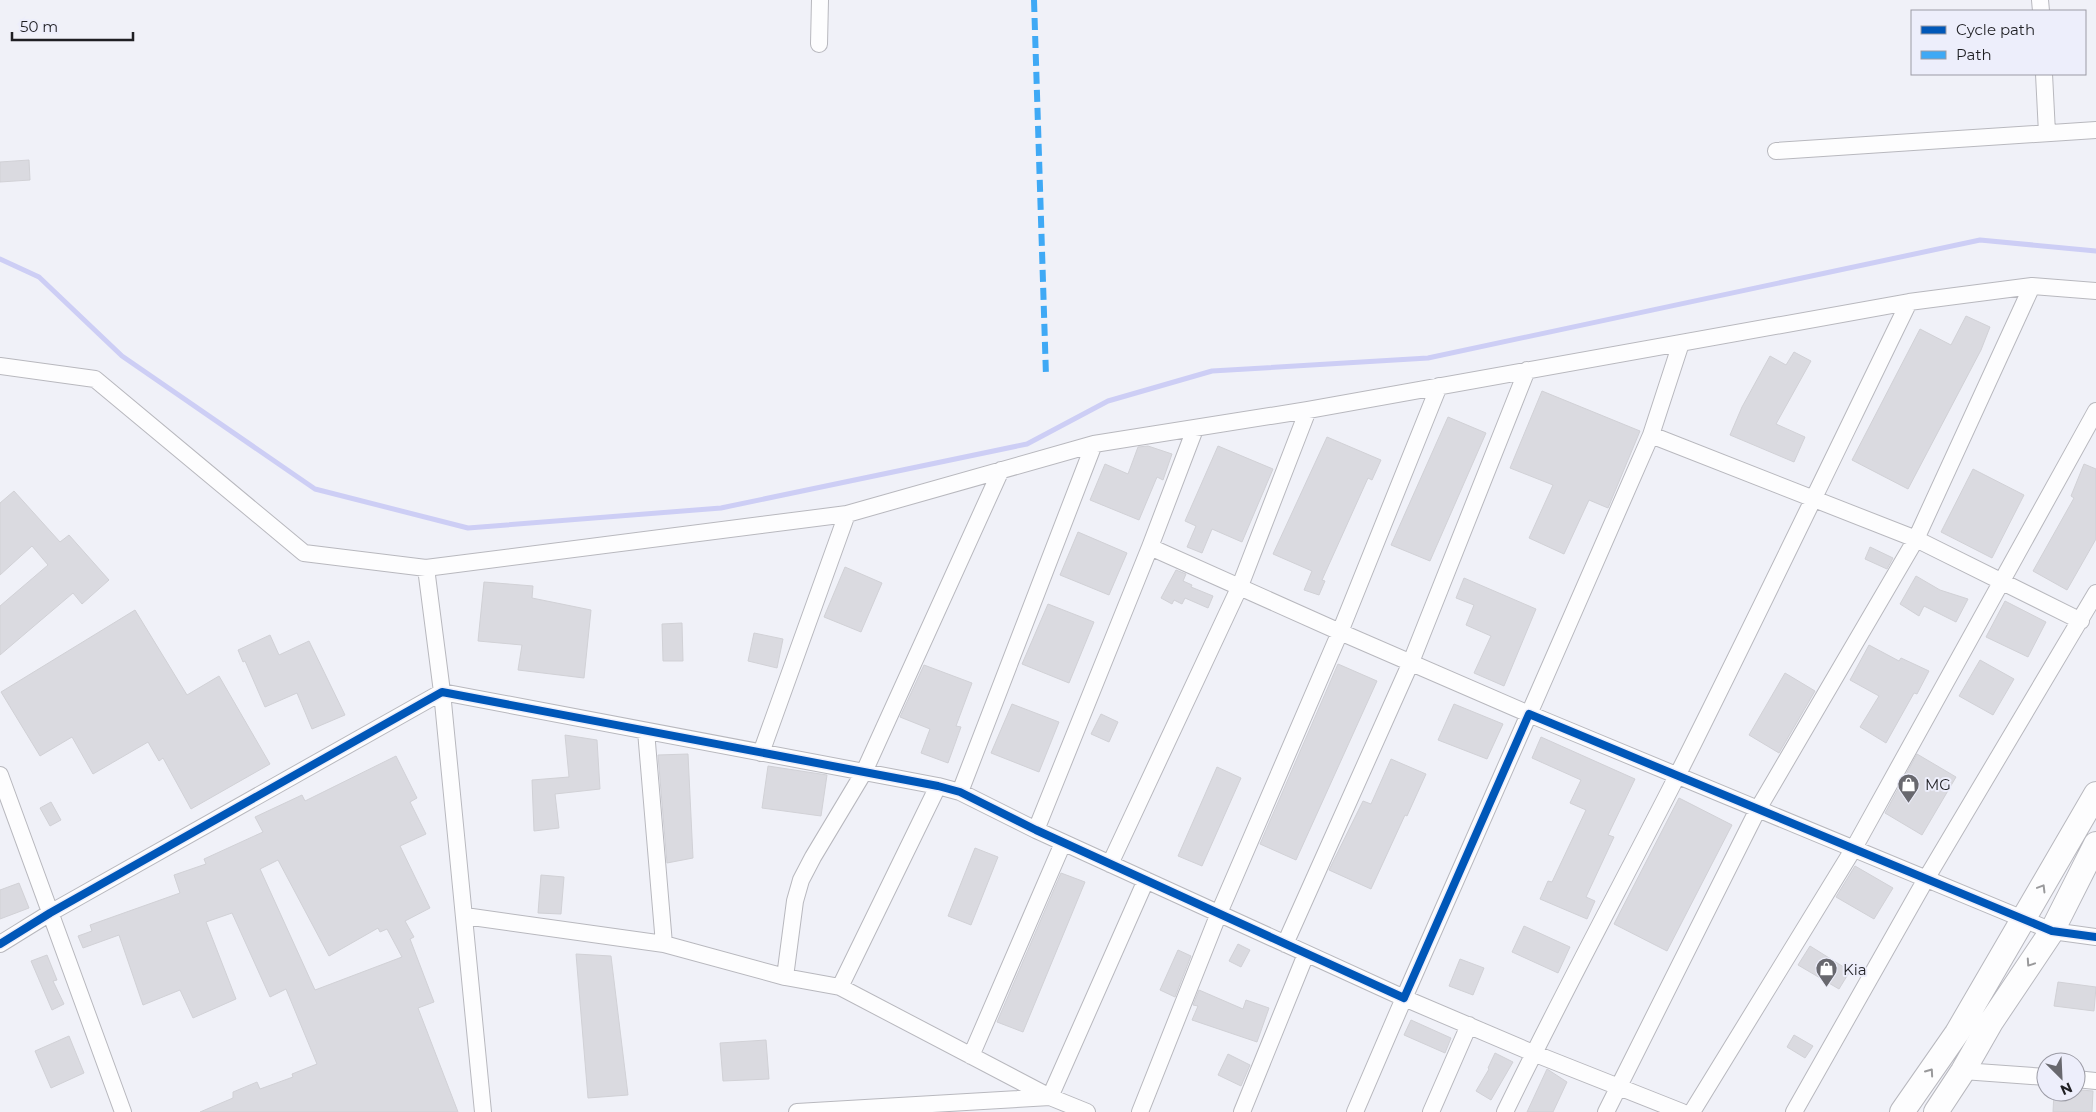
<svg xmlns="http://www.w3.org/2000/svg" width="2096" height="1112" viewBox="0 0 2096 1112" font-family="Montserrat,sans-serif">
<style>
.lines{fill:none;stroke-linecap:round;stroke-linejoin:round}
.stream{stroke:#cdcef5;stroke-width:5}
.building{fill:#dadae0;stroke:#d1d1d6;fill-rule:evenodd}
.minor-casing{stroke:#b8b8be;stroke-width:18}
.secondary-casing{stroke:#b8b8be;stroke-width:26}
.minor{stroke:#fdfdfe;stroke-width:16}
.secondary{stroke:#fdfdfe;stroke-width:24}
.quiet{stroke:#3fa9f5;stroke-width:6;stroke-dasharray:12 6;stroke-linecap:butt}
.cycleway-casing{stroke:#edeefb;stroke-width:11}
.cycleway{stroke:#0057b8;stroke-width:8}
.oneway{stroke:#99999b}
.labels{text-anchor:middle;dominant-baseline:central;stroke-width:4;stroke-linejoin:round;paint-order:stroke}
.poi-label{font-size:15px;fill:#1f1f23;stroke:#edeefb;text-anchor:start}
</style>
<rect width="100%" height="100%" fill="#f0f1f8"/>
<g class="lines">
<path class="stream" d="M0,259L39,277L122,356L315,489L468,528L721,508L1027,444L1108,401L1212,371L1428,358L1980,240L2096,251"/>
</g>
<path class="building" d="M29,160L30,180L0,182V162Z
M1966,316L1990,327L1981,350L1908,489L1852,460L1920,329L1951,345Z
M1794,352L1811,361L1776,424L1805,437L1794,462L1730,435L1742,407L1770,356L1786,365Z
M1542,391L1640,431L1608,508L1589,500L1564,554L1529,538L1553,485L1510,468Z
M1448,417L1486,433L1430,561L1391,545Z
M1327,437L1381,460L1372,480L1368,478L1322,580L1325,581L1319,595L1304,590L1312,571L1273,554Z
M1148,446L1172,454L1163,480L1157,477L1139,520L1090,500L1105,464L1128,474L1138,447Z
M1218,446L1273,469L1242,542L1212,529L1202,553L1187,547L1196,526L1185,521Z
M2084,464L2096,469V539L2067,590L2033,571L2074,498L2071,496Z
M1973,469L2024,495L1992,558L1941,532Z
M14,491L60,542L69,535L109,580L82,604L73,593L0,655V606L48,565L32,546L0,575V503Z
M1078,532L1127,553L1109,595L1060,575Z
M1870,547L1893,558L1887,569L1865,559Z
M845,567L882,583L861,632L824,617Z
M1176,570L1186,574L1183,581L1192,585L1191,587L1213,596L1208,608L1185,598L1182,604L1174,600L1172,604L1161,598Z
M1916,576L1940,590L1968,599L1956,622L1924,606L1919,616L1900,604Z
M1464,578L1536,609L1504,686L1474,673L1491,636L1466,625L1474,605L1456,598Z
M484,582L533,586L532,598L591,610L584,678L518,670L522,645L478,641Z
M2005,601L2046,622L2028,657L1986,637Z
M1048,604L1094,622L1069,683L1022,664Z
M135,610L187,695L219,676L270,764L191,809L163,758L159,761L148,742L93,774L72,737L40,756L1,692Z
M682,623L683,661H663L662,624Z
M754,633L783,639L777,668L748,661Z
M270,635L279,655L309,641L345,715L312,729L297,693L265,707L245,661L243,662L238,650Z
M1869,645L1899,661L1901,658L1929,671L1917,694L1914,693L1886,743L1860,727L1879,696L1850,680Z
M1980,660L2014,679L1993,715L1959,696Z
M1338,664L1377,681L1296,860L1260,844Z
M924,665L972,683L956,726L961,727L948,763L921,753L930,729L900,717Z
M1785,673L1815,691L1779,753L1749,735Z
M1012,704L1059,722L1039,772L991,753Z
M1454,704L1503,724L1487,759L1438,740Z
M1101,714L1118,722L1109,742L1091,734Z
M565,735L597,740L600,789L555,794L559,828L534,831L532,780L569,777Z
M1541,737L1635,779L1608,835L1614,837L1586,897L1595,901L1587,919L1540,899L1548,881L1552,882L1586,810L1570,803L1581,780L1532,758Z
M688,754L693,858L667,863L658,755Z
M1917,754L1956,777L1922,835L1885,813Z
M396,756L417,798L410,802L426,834L400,846L430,908L405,921L414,937L410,939L434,1002L418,1008L458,1112H200L233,1098V1092L257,1082L260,1089L293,1077L292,1074L317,1064L286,989L270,997L232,913L206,922L236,999L193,1018L180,990L143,1005L119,935L83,948L78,936L92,931L90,925L180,893L174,875L206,864L204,859L263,832L255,817L302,795L305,801ZM278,860L329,956L378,928L380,932L387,929L402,957L315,990L260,869Z
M1391,759L1426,774L1407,816L1405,815L1371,889L1329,870L1363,801L1371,804Z
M768,766L827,775L821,816L762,808Z
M1217,767L1241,778L1202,866L1178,856Z
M1679,798L1732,825L1667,951L1614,924Z
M51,802L61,820L50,826L40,808Z
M975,848L998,857L971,925L948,916Z
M1855,866L1893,888L1874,919L1836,897Z
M1061,873L1085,882L1023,1032L997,1022Z
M541,875L564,877L561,914L538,913Z
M19,883L29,908L0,919V890Z
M1524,926L1570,947L1558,973L1512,952Z
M1238,944L1250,950L1241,967L1229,961Z
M1810,946L1850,971L1839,989L1798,965Z
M1178,950L1191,956L1175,997L1160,990Z
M576,954L611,956L628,1095L588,1098Z
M47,955L57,980L53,981L64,1004L52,1010L31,961Z
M1460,959L1484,968L1473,995L1449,986Z
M2058,982L2096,987L2094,1011L2054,1006Z
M1199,990L1243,1009L1246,1000L1269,1008L1257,1042L1192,1020L1198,1006L1193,1005Z
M1411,1020L1451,1038L1445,1053L1404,1035Z
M1794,1035L1813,1046L1805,1058L1787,1047Z
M69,1036L84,1073L51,1088L35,1051Z
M766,1040L769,1079L723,1081L720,1043Z
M1495,1053L1513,1062L1491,1100L1476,1091L1489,1069L1488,1068Z
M1228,1054L1250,1065L1241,1086L1218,1075Z
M1547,1069L1567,1082L1553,1112H1527Z
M2081,1090L2093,1091L2092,1112H2053L2054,1092H2081Z"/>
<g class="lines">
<defs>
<path id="minor" d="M2040,0L2041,11
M819,44L820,0
M2044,74L2047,133
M1776,151L2096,130
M0,366L95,379L304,553L426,568L847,514L1094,444L1308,410L1909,302L2032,286L2096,291
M1651,435L1916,539L2032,286
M1150,547L1340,632L1529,714L1651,435L1681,343
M426,568L442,692L483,1112
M646,731L664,944
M761,753L847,514
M0,775L123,1112
M960,792L1094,444
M1036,830L1150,547L1195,429
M1110,864L1240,586L1308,410
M465,916L664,944L785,977L840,987L1050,1097L1087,1112
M0,944L50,913L442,692L938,786L960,792L1036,830L1404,998L1529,714L2052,931L2096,937
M1285,944L1411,662L1527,370
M785,977L795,901L801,880L813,857L864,772L1001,470
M840,987L938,786
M971,1056L1063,843
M1963,1071L2046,1077
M2076,1079L2096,1081
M797,1112L1050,1097L1146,880
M1140,1112L1219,913L1340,632L1439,386
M1242,1112L1306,954
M1355,1112L1404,998L1533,1053L1682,1112
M1431,1112L1469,1025
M1505,1112C1560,998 1620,888 1677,776C1756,619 1832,460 1909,302
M1606,1112L1758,809L1916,539L2081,621
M1692,1112L1854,848L2096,411
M1794,1112L1926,879L2096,593"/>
<path id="secondary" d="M1902,1112L1957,1033L2096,794
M1936,1112L1963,1071L1991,1022L2052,931L2096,844"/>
</defs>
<use href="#minor" class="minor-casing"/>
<use href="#secondary" class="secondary-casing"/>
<use href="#minor" class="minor"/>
<use href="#secondary" class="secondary"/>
<path class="quiet" d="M1034,0L1046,376"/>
<defs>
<path id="cycleway" d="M0,944L50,913L442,692L938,786L960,792L1036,830L1404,998L1529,714L2052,931L2096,937"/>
</defs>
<use href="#cycleway" class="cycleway-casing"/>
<use href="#cycleway" class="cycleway"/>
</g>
<defs><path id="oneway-chevron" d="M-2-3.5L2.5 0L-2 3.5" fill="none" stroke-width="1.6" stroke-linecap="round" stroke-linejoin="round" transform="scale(1.25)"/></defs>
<g class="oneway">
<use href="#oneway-chevron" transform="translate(2042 888) rotate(-59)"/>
<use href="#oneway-chevron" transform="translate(2030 963) rotate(124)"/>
<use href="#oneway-chevron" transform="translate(1930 1072) rotate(-55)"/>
</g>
<defs>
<symbol id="shop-pin" viewBox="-11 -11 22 30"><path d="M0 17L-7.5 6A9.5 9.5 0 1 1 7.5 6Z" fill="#68686e" stroke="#edeefb"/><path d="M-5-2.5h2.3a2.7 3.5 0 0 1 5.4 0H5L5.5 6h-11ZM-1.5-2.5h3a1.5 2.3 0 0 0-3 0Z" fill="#fff"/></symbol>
</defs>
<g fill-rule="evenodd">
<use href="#shop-pin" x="1896" y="772" width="25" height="34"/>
<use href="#shop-pin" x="1814" y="956" width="25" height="34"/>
</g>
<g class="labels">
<g class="poi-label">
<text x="1925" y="784">MG</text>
<text x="1843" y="969">Kia</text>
</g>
</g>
<rect x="1911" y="10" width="175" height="65" fill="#edeefb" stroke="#9b9ba5"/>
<rect x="1921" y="26" width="25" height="8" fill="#0057b8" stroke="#9b9ba5"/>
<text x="1956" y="35" font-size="15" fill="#1f1f23">Cycle path</text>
<rect x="1921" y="51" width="25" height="8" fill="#3fa9f5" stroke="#9b9ba5"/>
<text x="1956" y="60" font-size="15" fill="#1f1f23">Path</text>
<g transform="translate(2061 1077) rotate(156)"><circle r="24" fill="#edeefb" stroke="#9b9ba5"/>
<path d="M0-4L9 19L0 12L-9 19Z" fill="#68686e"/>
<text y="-8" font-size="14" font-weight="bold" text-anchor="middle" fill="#1f1f23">N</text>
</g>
<path d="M12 32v8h121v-8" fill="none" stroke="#1f1f23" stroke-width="2.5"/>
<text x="20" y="32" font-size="15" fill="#1f1f23" stroke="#edeefb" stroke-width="4" paint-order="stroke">50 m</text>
</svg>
